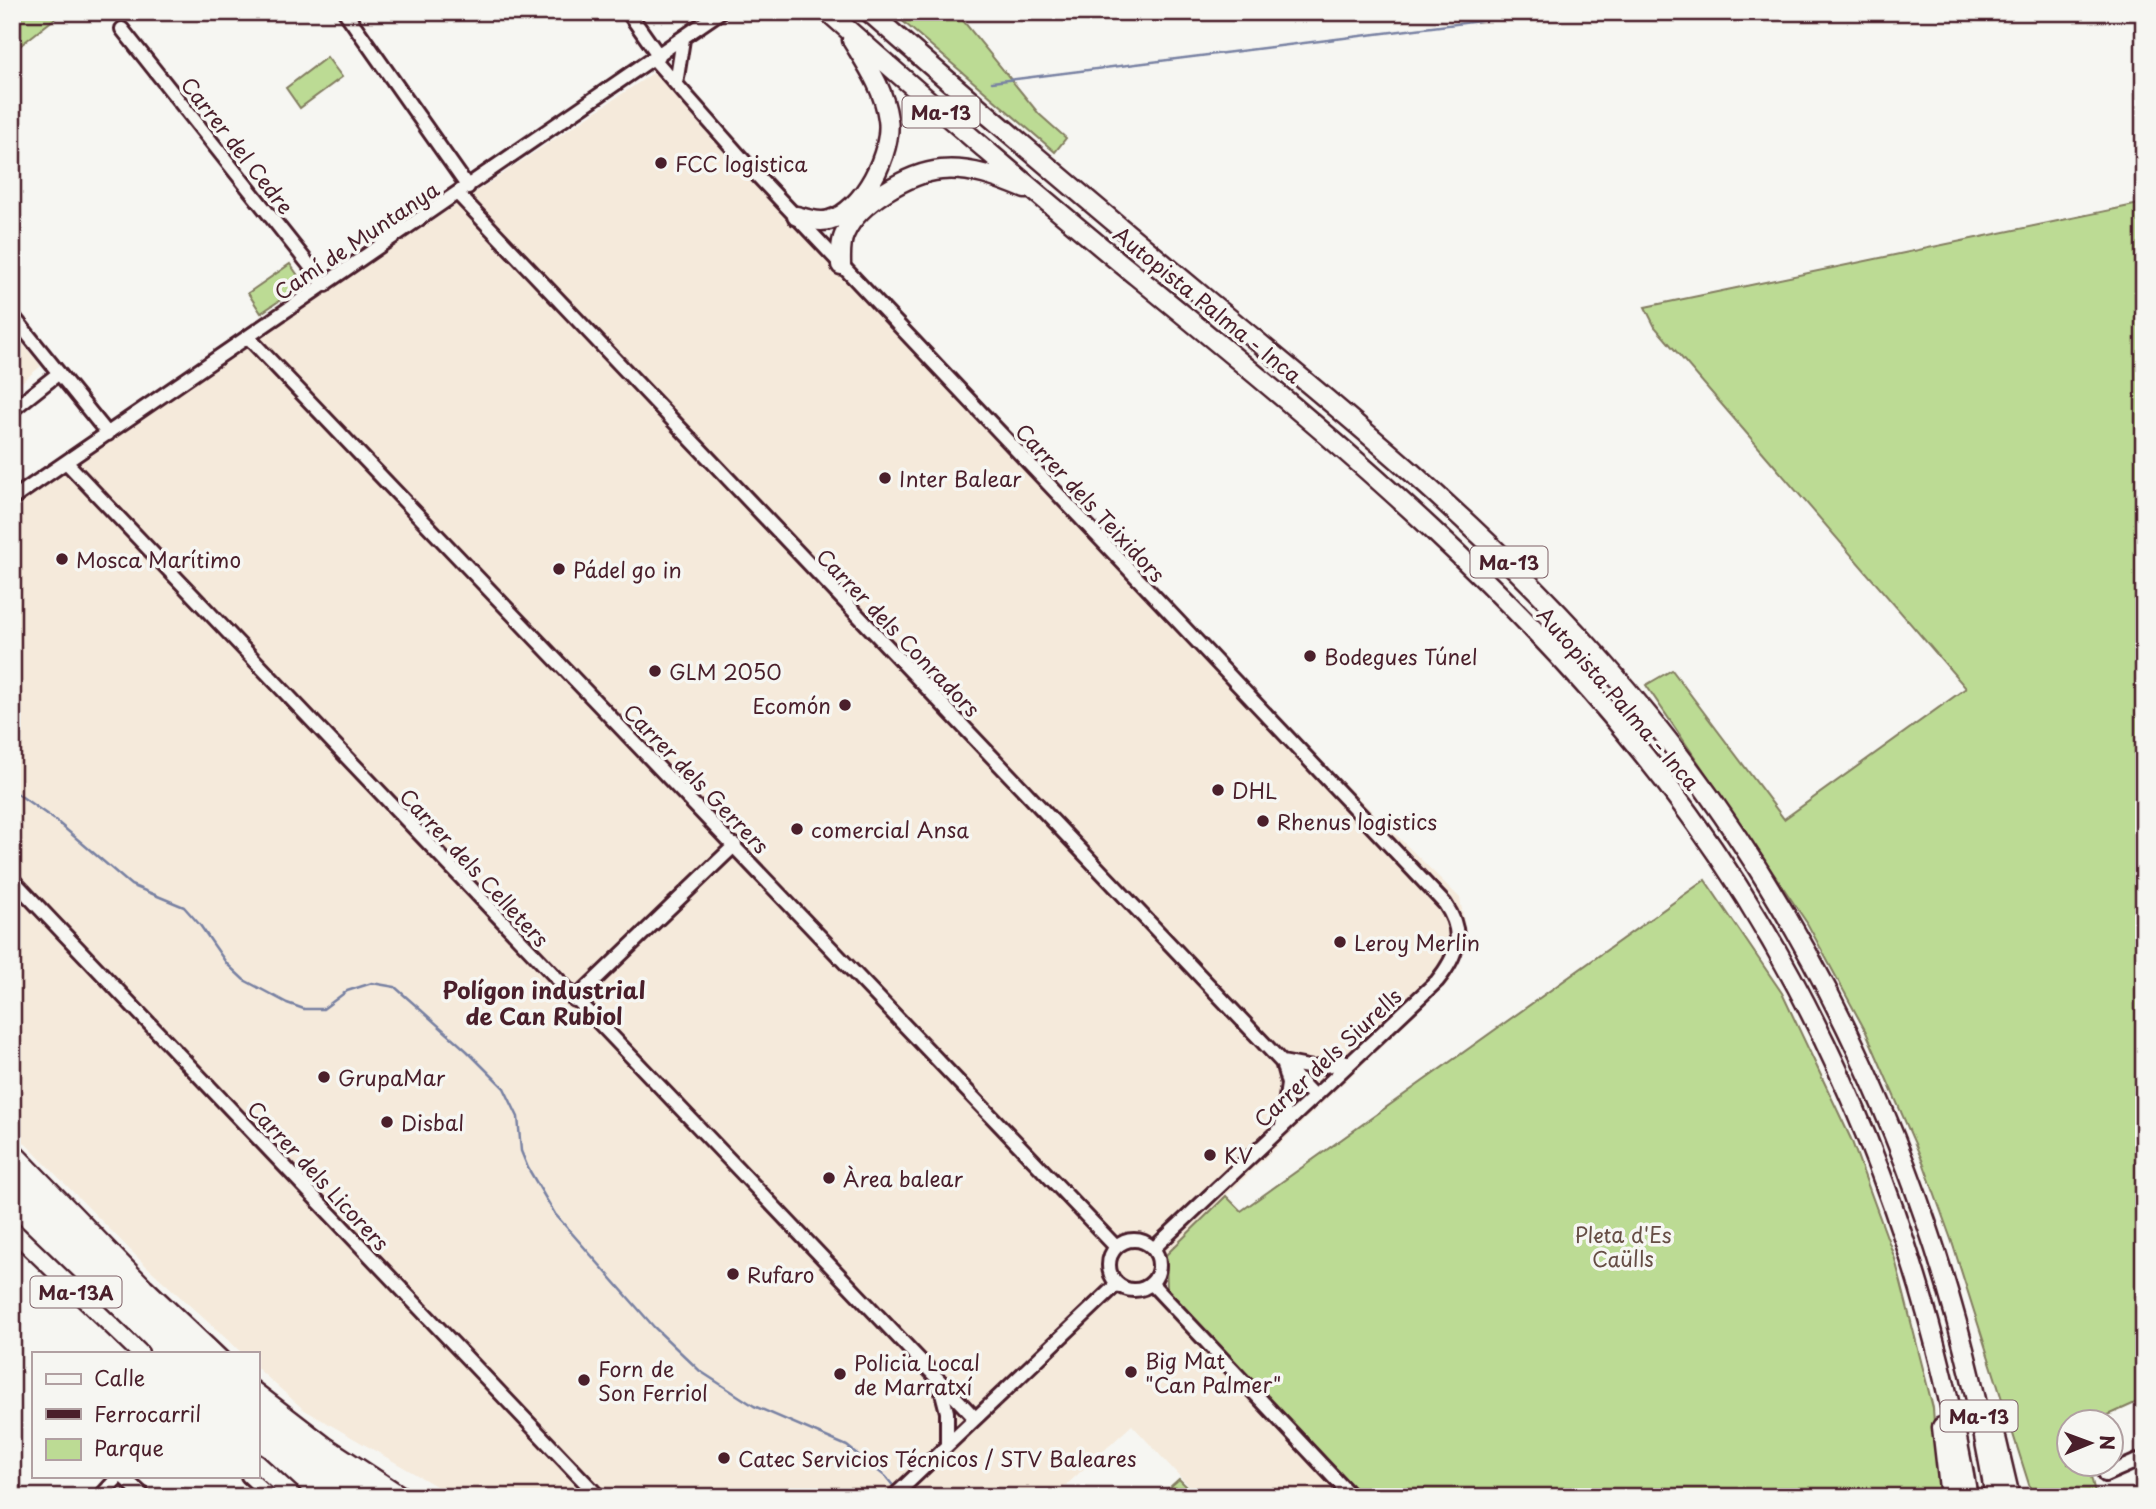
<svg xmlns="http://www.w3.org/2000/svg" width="2156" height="1509" viewBox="0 0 2156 1509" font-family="'Playpen Sans',sans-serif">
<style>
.built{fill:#f5eadb}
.green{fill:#bcdb94;stroke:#837d60;stroke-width:2}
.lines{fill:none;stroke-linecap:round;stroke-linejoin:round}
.stream{stroke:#7881a2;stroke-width:2.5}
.minor-casing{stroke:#4a1f2b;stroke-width:18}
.major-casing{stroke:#4a1f2b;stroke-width:21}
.highway-casing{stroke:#4a1f2b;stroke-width:23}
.minor{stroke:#f6f6f2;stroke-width:12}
.major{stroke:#f6f6f2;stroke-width:16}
.highway{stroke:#f6f6f2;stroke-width:18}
.rail{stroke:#4a1f2b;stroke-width:2.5}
.poi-dot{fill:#4a1f2b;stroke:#f6f6f2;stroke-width:2.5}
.labels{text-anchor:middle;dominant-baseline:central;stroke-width:7;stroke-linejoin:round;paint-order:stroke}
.shield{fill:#f6f6f2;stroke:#7e6067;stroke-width:2}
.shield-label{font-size:19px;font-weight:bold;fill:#4a1f2b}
.street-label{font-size:21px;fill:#4a1f2b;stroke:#f6f6f2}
.poi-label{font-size:21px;fill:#4a1f2b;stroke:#f6f6f2;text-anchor:start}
.park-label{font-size:21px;fill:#664e45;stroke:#f6f6f2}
.neighbourhood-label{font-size:23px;font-weight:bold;fill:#4a1f2b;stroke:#f6f6f2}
</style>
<rect width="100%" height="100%" fill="#f6f6f2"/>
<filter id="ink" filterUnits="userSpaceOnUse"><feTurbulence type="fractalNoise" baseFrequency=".0143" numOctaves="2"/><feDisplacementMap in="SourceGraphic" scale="14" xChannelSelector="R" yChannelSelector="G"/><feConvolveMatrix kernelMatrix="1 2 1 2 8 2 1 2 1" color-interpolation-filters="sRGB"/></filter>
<g filter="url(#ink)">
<path class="built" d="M683,53L684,84L1163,605L1460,898L1467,940L1450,981L1212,1209L1166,1271L1161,1306L1341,1497H1199L1132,1425L1053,1497H455L303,1409L257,1368V1353H242L144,1264L12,1130V502Z
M12,330L41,366L12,390Z"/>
<path class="green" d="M12,12H63L12,52Z
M892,12H956L1039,114L1066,138L1055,152Z
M327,57L342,77L300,108L286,88Z
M2144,203V1399L2095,1421L2068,1422V1464H2088L2096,1497H2033L1952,1242L1923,1162L1866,1032L1807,923L1646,685L1672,670L1784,819L1966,688L1655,327L1645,307Z
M290,264L304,284L261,313L248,293Z
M1705,880L1782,993L1851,1139L1895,1259L1933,1408L1939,1497H1363L1167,1290L1166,1255L1226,1196L1241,1211Z
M1179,1479L1197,1497H1159Z"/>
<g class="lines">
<path class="stream" d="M992,82L1552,12
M12,790L55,820L131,885L184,907L200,925L227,964L244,980L287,1003L304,1009H323L347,991L372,983L395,987L467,1051L504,1088L518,1117L521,1151L528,1168L555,1214L654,1327L700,1371L754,1406L847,1446L886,1477L895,1488"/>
<defs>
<path id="minor" d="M345,12L468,187
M628,12L659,56
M122,29L325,285
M654,59L752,170L1445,904C1465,933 1458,955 1437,981L1153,1249
M676,84L683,39
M458,194L1314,1096
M12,315L108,434
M248,337L1116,1247
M12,410L59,373
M66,462L975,1418
M12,499L720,12
M12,879L599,1497
M574,1000L735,845
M1282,1126L1288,1084L1282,1062L1313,1068L1347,1062
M1109 1265a25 25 0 1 1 50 0a25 25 0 1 1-50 0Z
M1151,1283L1352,1497
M940,1385L947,1412V1443
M2105,1475L2144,1458
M122,1476L145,1497
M248,1476L271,1497
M100,1497L119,1476
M893,1497L1117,1284"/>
<path id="major" d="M12,1230L140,1353
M257,1463L294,1497"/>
<path id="highway" d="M828,12C927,100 1027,186 1129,270C1330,435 1535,602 1689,814C1835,1015 1926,1253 1968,1497
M869,12C980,109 1093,205 1206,299C1345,413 1484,527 1603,662C1810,896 1944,1189 1995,1497
M797,216C807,219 819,223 829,220C863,212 893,151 888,119C884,89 867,65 852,40
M841,265C841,254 840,242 845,233C858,203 909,173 941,170C970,167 999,178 1025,189
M1993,1425L2010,1497
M1942,1427L1950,1497"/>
</defs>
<use href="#minor" class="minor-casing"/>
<use href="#major" class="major-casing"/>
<use href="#highway" class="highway-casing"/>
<use href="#minor" class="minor"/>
<use href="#major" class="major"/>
<use href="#highway" class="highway"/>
<path class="rail" d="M12,1137L151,1280L228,1353
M257,1381L331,1438L421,1497"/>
</g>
</g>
<g class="poi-dot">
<circle cx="661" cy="163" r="7"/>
<circle cx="885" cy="478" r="7"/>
<circle cx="62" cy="559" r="7"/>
<circle cx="559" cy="569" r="7"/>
<circle cx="1310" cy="656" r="7"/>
<circle cx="655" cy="671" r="7"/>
<circle cx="845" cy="705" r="7"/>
<circle cx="1218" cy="790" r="7"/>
<circle cx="1263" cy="821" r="7"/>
<circle cx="797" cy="829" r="7"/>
<circle cx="1340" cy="942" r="7"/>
<circle cx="324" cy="1077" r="7"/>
<circle cx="387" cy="1122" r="7"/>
<circle cx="1210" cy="1155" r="7"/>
<circle cx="829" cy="1178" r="7"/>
<circle cx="733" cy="1274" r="7"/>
<circle cx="1131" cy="1372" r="7"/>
<circle cx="840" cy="1374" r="7"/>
<circle cx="584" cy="1380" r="7"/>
<circle cx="724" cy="1458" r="7"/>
</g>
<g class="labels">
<g class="shield">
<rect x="902.5" y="96.5" width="77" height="31" rx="5"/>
<rect x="1470.5" y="546.5" width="77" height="31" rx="5"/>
<rect x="30.5" y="1276.5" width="91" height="31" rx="5"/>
<rect x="1940.5" y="1400.5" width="77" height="31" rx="5"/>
</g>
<g class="shield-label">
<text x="941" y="112">Ma-13</text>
<text x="1509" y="562">Ma-13</text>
<text x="76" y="1292">Ma-13A</text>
<text x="1979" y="1416">Ma-13</text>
</g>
<g class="street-label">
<text transform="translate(238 145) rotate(52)">Carrer del Cedre</text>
<text transform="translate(356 240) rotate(-34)">Camí de Muntanya</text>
<text transform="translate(1208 304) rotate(39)">Autopista Palma - Inca</text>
<text transform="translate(1091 502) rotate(47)">Carrer dels Teixidors</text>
<text transform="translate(899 632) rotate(46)">Carrer dels Conradors</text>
<text transform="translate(1619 698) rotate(49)">Autopista Palma - Inca</text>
<text transform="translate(697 778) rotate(46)">Carrer dels Gerrers</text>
<text transform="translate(475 867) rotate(47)">Carrer dels Celleters</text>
<text transform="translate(1327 1057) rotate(-43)">Carrer dels Siurells</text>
<text transform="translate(319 1175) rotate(47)">Carrer dels Licorers</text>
</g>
<g class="poi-label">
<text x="675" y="163">FCC logistica</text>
<text x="899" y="478">Inter Balear</text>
<text x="76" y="559">Mosca Marítimo</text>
<text x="573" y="569">Pádel go in</text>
<text x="1324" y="656">Bodegues Túnel</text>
<text x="669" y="671">GLM 2050</text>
<text x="831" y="705" text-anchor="end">Ecomón</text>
<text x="1232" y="790">DHL</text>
<text x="1277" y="821">Rhenus logistics</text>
<text x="811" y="829">comercial Ansa</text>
<text x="1354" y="942">Leroy Merlin</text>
<text x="338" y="1077">GrupaMar</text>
<text x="401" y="1122">Disbal</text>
<text x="1224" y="1155">KV</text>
<text x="843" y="1178">Àrea balear</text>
<text x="747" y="1274">Rufaro</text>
<text x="1145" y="1360">Big Mat<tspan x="1145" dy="24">"Can Palmer"</tspan></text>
<text x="854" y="1362">Policia Local<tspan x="854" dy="24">de Marratxí</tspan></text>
<text x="598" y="1368">Forn de<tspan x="598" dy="24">Son Ferriol</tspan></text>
<text x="738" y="1458">Catec Servicios Técnicos / STV Baleares</text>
</g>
<g class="park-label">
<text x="1623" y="1234">Pleta d'Es<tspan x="1623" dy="24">Caülls</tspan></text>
</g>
<g class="neighbourhood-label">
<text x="544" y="989">Polígon industrial<tspan x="544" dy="26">de Can Rubiol</tspan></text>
</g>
</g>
<rect width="2156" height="1509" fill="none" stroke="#f6f6f2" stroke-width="42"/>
<rect x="21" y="21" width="2114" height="1467" fill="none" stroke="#4a1f2b" stroke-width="2.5" filter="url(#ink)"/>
<rect x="32" y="1352" width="228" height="126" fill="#f6f6f2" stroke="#b1a0a2" stroke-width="2"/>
<rect x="46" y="1374" width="35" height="10" fill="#f6f6f2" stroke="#b1a0a2" stroke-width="2"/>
<text x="94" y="1386" font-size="21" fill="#4a1f2b">Calle</text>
<rect x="46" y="1409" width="35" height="10" fill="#4a1f2b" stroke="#b1a0a2" stroke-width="2"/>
<text x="94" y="1422" font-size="21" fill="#4a1f2b">Ferrocarril</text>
<rect x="46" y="1439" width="35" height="21" fill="#bcdb94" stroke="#b1a0a2" stroke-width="2"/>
<text x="94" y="1456" font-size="21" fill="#4a1f2b">Parque</text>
<g transform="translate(2090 1443) rotate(89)"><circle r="33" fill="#f6f6f2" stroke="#b1a0a2" stroke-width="2"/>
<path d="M0-5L12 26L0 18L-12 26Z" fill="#4a1f2b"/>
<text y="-10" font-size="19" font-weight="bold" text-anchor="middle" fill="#4a1f2b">N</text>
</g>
</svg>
